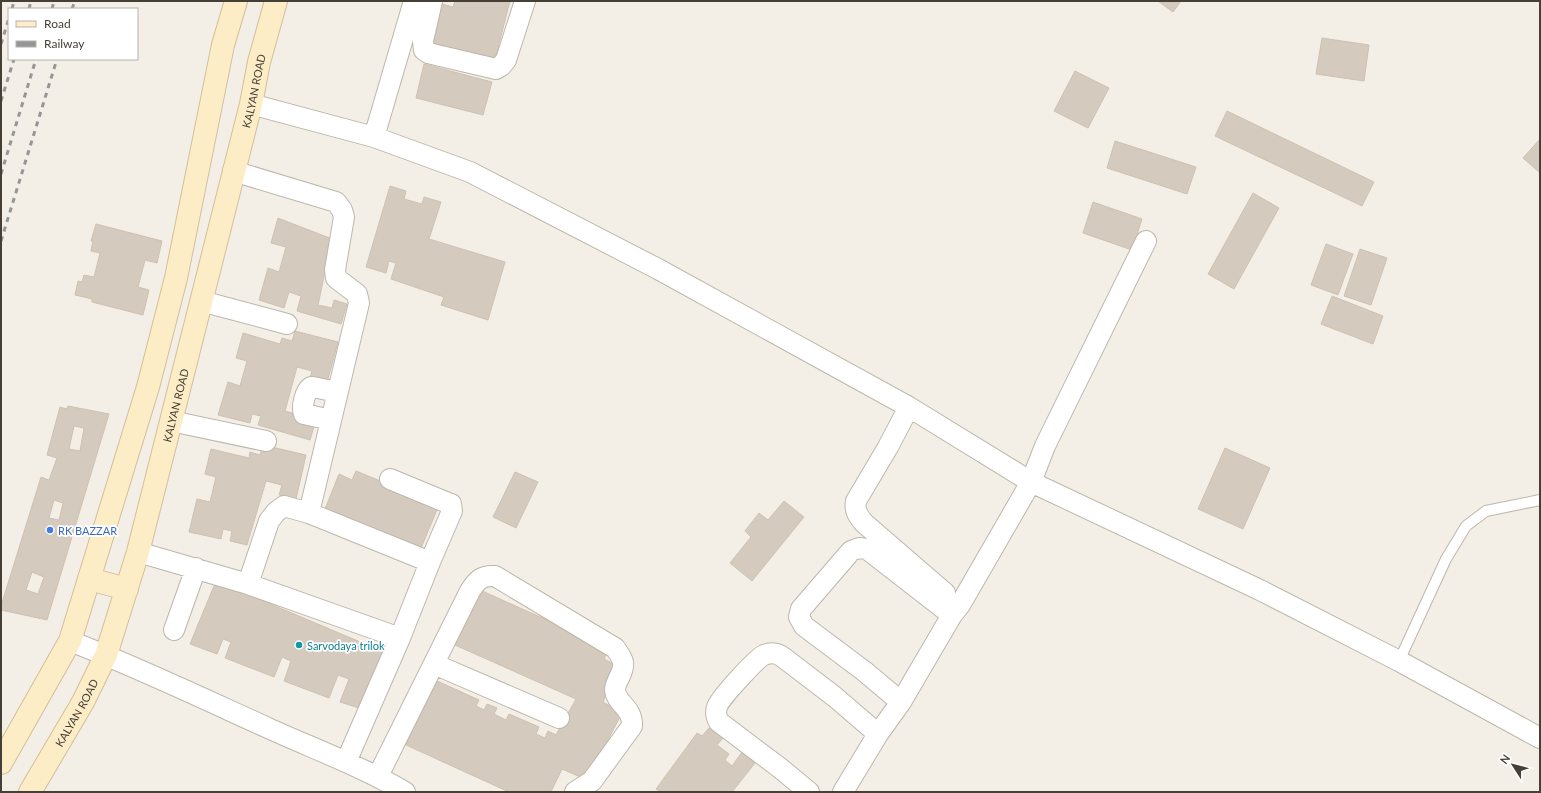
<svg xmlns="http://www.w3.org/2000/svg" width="1541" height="793" viewBox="0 0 1541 793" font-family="Lato,sans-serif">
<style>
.building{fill:#d4cabd;stroke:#cfc1b0;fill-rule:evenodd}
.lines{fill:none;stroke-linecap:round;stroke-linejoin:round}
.service-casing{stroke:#beb6aa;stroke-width:12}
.minor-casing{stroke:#beb6aa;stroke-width:22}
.secondary-casing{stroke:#d1bf98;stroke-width:24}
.service{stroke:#fff;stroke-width:10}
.minor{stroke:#fff;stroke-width:20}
.secondary{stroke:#fdedc7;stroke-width:22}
.rail{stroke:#969696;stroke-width:3;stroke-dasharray:5 5;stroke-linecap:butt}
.shop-dot{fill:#3f7fe0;stroke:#fff;stroke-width:1.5}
.culture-dot{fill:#0f9aa8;stroke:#fff;stroke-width:1.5}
.labels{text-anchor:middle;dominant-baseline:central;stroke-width:3.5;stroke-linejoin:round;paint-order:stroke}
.street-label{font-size:11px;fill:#463f36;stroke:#fff}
.shop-label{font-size:11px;fill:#366cbe;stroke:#fff;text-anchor:start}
.culture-label{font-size:11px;fill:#0d838f;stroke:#fff;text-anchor:start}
</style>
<rect width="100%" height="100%" fill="#f3efe7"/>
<path class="building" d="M455,1H510L494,63L430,47L442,4L453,7Z
M1158,1H1181L1173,12Z
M1322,38L1369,45L1364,81L1316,74Z
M424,64L492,82L483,115L416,98Z
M1075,71L1109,88L1088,128L1054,111Z
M1227,111L1374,182L1362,206L1215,136Z
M1540,139V173L1523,158Z
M1115,141L1196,167L1187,194L1107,168Z
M390,186L406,191L404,199L422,204L424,197L441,202L429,239L505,262L488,320L441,305L444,297L391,279L396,263L389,261L386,273L366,267Z
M1253,193L1279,208L1234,289L1208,274Z
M1093,202L1142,219L1132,250L1083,233Z
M278,218L332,239L318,305L332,308L334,300L347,304L341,324L297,311L301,296L289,292L284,308L259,300L268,268L279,272L286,247L271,243Z
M96,224L162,241L157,263L145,260L138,287L149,290L143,315L92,302V299L75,295L78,281L82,282L84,275L94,277L100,253L91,251L93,241H91Z
M1326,244L1353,254L1338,295L1311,285Z
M1360,249L1387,258L1371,305L1344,296Z
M1332,296L1383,316L1373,344L1321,324Z
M295,331L338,342L326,386L309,381L312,371L297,367L285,411L316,420L310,440L258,425L261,416L252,414L250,423L218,415L228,382L240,386L247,361L236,358L243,333L280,344L282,338L292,341Z
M68,406L109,414L47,620L1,610V606L41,477L49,480L57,458L47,455L60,407L67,409ZM74,426L84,428L80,451L69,449ZM54,500L63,503L59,520L49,518ZM32,572L44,577L38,594L26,590Z
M263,445L306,455L296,499L279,495L282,485L266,481L247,545L230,541L232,531L223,529L221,539L189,532L197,499L210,502L216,477L205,474L211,449L249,458L250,452L260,455Z
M1225,448L1270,468L1243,529L1198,509Z
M356,471L439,505L419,553L323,514L339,474L352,480Z
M515,472L538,482L516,528L493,517Z
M784,501L804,517L752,581L730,563L751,537L745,531L759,513L768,520Z
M216,581L384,652L362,709L340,702L349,679L338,675L329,698L284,681L291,661L282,657L274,677L225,658L231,642L223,639L217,654L190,644Z
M480,590L609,648L604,659L618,666L603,702L622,713L587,780L562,769L551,792H509L406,745L435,680L479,700L476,706L484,710L487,704L497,708L494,714L506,720L509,714L539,727L536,734L545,738L548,731L556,735L576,699L455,645Z
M709,728L723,738L717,745L729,754L725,760L732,766L742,752L755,763L732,792H661L656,789L697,733L702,736Z"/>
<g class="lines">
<defs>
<path id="service" d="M1399,661L1446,559L1466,526L1486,511L1540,500"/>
<path id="minor" d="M432,1L423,41L424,50L428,53L496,69L501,66L506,60L525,1
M251,104L374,137L470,172L658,269L909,407L1031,482L1260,590L1399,661L1540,738
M374,137L414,1
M233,171L336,202L342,210L344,217L335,270L336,278L357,294L359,303L309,513L284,506L276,512L269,521L248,584
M201,301L287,324
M909,407L888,447L856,501C854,510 858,516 864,523L945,593
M331,420L304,414C301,407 305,391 311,387H313L337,392
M171,421L266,441
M390,479L448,503L451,504L452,511L430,562L400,638
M309,513L430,562
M138,552L248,584L400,638L346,762
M174,630L196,568
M70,641C137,667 202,698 268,728C314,749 361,766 405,792
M434,664L559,718
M901,702L864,671L804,626L799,617L801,609L851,551L859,548L867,549L952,615
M378,776L470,591C477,580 482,575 495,576L615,648C624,660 626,664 619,678C617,682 615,686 615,690C616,704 633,707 632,726L592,781L575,792
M809,792L780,768L719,722C716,717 715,713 717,707C719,699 757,658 764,655C772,652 778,653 784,658L835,697L878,734
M843,792L878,734L901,702L952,615L960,605L1031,482L1045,446L1146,241"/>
<g id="secondary">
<path d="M89,579L127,589"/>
<path d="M1,763L70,641L148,387L176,278L223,45L236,1"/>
<path id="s1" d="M30,792L83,702L106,655L138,552L251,104L259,62L276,1"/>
</g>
</defs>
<use href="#service" class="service-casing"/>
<use href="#minor" class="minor-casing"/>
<use href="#secondary" class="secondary-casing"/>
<use href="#service" class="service"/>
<use href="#minor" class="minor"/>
<use href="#secondary" class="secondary"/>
<path class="rail" d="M12,9L14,1
M29,9L31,1
M52,9L54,1
M72,9L75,1
M1,44L9,18
M1,101L14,59
M1,174L36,59
M1,241L57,59"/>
</g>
<circle class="shop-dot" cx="50" cy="530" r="4"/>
<circle class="culture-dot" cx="299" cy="645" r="4"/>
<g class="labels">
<g class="street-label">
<text stroke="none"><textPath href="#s1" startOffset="740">KALYAN ROAD</textPath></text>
<text stroke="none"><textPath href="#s1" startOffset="416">KALYAN ROAD</textPath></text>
<text stroke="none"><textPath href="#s1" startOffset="92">KALYAN ROAD</textPath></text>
</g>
<g class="shop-label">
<text x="58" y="530">RK BAZZAR</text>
</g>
<g class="culture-label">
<text x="307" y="645">Sarvodaya trilok</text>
</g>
</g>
<rect width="1541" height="793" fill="none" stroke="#463f36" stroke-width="4"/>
<rect x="8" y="8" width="130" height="52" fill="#ffffff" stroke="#b5b2af"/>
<rect x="16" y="21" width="20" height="6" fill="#fdedc7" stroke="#b5b2af"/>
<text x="44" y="28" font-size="12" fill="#463f36">Road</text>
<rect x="16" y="41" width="20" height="6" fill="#969696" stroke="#b5b2af"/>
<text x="44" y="48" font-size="12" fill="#463f36">Railway</text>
<g transform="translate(1513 765) rotate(306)" stroke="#ffffff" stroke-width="3" paint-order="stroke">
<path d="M0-3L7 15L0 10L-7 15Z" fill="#463f36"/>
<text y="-6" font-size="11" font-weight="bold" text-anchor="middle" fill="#463f36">N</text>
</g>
</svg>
